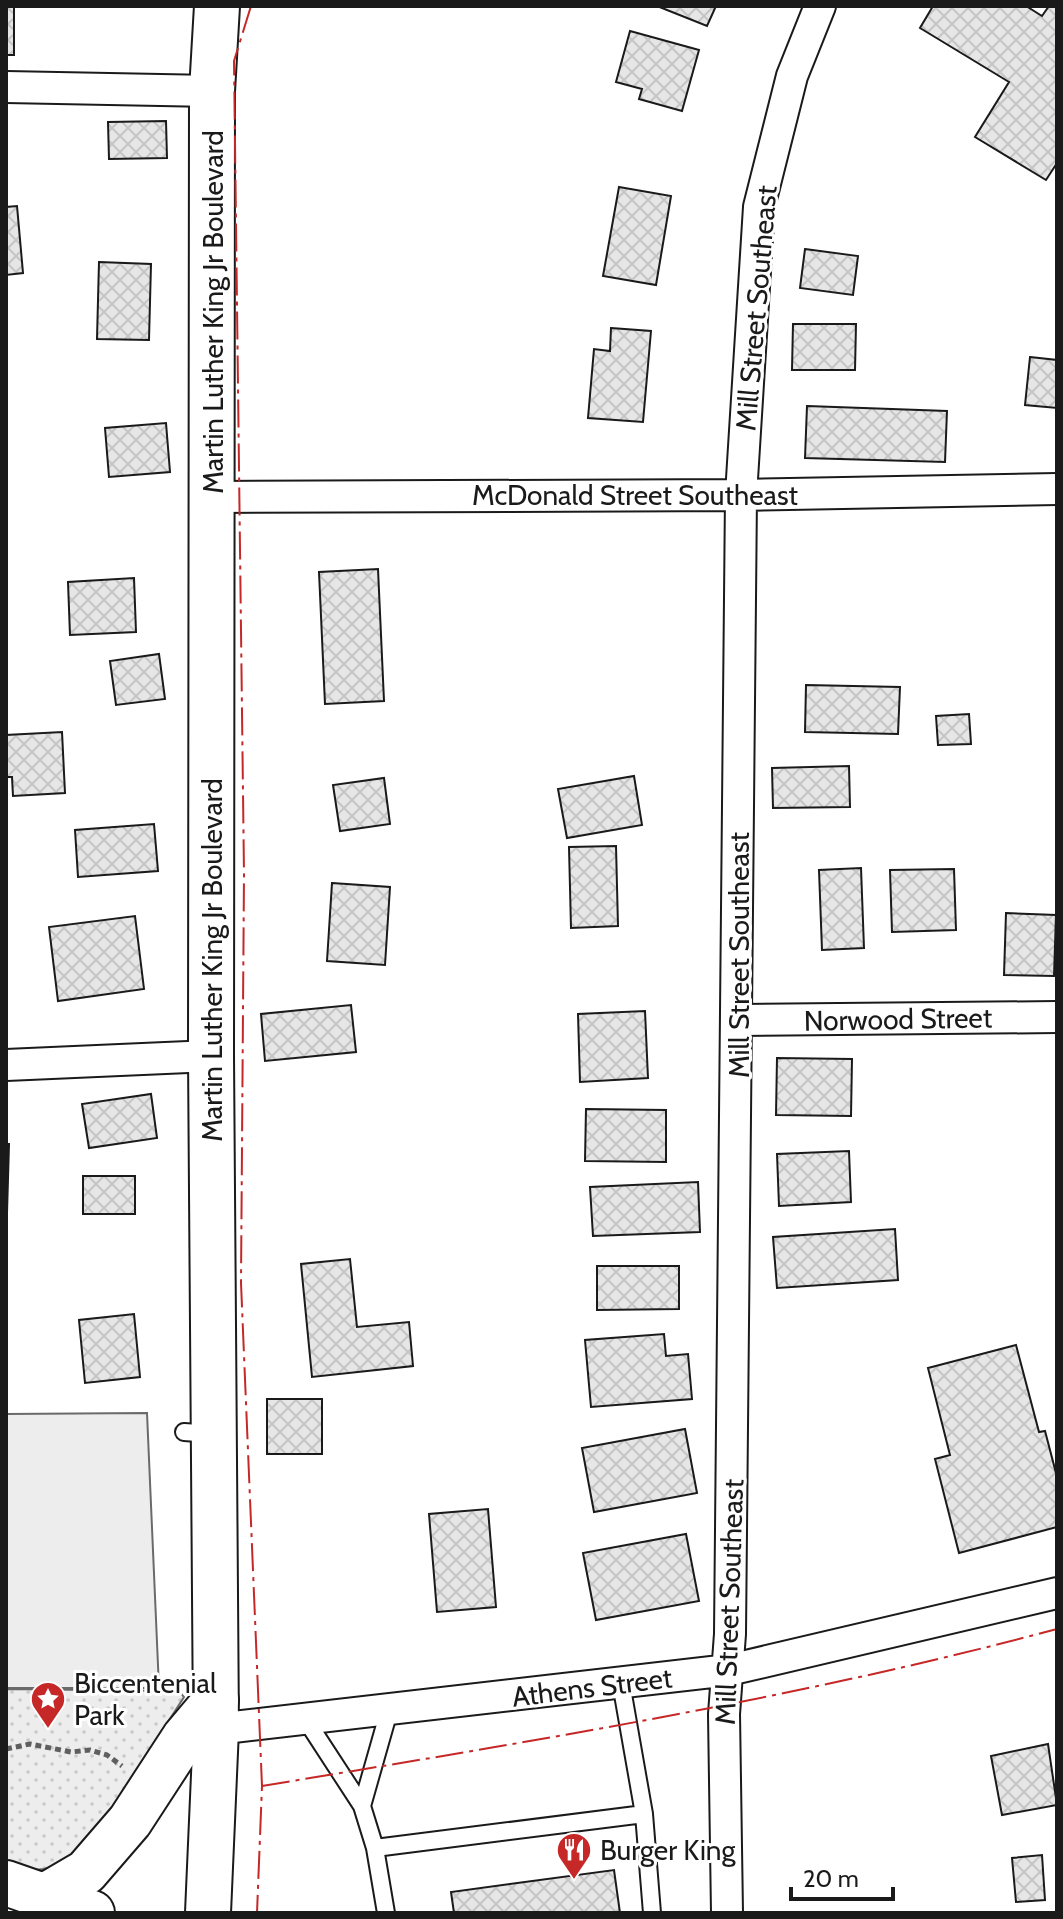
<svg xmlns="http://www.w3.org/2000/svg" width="1063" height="1919" viewBox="0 0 1063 1919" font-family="Cabin,sans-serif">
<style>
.park{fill:url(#park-dots);stroke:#6a6a6a;stroke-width:2}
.pitch{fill:#ededed;stroke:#6a6a6a;stroke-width:2}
.building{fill:url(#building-cross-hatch);stroke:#1a1a1a;stroke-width:2}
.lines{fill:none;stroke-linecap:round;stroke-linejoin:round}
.lane-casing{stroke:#1a1a1a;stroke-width:20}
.street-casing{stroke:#1a1a1a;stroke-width:34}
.secondary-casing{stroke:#1a1a1a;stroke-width:48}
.highway-casing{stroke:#1a1a1a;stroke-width:48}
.path{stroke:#5f5f5f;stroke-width:5;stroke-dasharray:6 4;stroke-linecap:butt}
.lane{stroke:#fff;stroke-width:16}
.street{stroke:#fff;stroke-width:30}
.secondary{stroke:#fff;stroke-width:44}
.highway{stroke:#fff;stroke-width:44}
.power{stroke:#c62828;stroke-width:2;stroke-dasharray:28 6 4 6;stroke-linecap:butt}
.labels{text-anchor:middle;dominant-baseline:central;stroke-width:6;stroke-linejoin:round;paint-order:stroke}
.street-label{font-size:28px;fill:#1a1a1a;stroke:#fff}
.poi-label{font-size:28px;fill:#1a1a1a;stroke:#fff;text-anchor:start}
</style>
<defs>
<pattern id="park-dots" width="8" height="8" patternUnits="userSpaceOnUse" patternTransform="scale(2)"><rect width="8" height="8" fill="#ededed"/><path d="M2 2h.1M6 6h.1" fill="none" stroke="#cbcbcb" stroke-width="1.8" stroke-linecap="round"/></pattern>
<pattern id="building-cross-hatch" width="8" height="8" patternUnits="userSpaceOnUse" patternTransform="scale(2)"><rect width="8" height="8" fill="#e6e6e6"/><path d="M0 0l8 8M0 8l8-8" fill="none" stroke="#c5c5c5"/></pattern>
</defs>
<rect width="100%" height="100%" fill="#fff"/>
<path class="park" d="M6,1689L179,1691L184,1697L92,1840L65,1863L44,1869L24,1871L6,1865Z"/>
<path class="pitch" d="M147,1413L159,1688H6V1414Z"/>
<path class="building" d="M6,6H14V55H6Z
M657,6H716L707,26Z
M933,6H1026L1042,16L1049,6H1057V163L1046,180L975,137L1009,82L920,28Z
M630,31L699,50L682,111L639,99L642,89L616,82Z
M166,121L167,158L109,159L108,122Z
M619,187L671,196L656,285L603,276Z
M17,206L23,273L6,275V207Z
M805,249L858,256L853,295L800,288Z
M99,262L151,264L149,340L97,339Z
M793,324H856L855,370H792Z
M611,328L651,331L643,422L588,418L594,349L610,351Z
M1030,357L1057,360V408L1025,405Z
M807,406L947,411L945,462L805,458Z
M166,423L170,472L109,477L105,428Z
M378,569L384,701L325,704L319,572Z
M134,578L136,632L70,635L68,582Z
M159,654L165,699L116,705L110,661Z
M806,685L900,687L898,734L805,732Z
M969,714L971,744L938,745L936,716Z
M62,732L65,793L13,796L12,777H6V735Z
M849,766L850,807L773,808L772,768Z
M634,776L642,825L567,838L558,789Z
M384,778L390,824L340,831L333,785Z
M154,824L158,871L78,877L75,830Z
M616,846L618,926L571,928L569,847Z
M861,868L864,948L822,950L819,870Z
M954,869L956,930L892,932L890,870Z
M332,883L390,887L385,965L327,961Z
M1006,913L1056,915L1054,976L1004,975Z
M135,916L144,989L58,1001L49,927Z
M351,1005L356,1052L265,1061L261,1014Z
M645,1011L648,1078L580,1082L578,1014Z
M777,1058L852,1059L851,1116L776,1115Z
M151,1094L157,1138L89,1148L82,1104Z
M586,1109L666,1110V1162L585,1161Z
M6,1144H9L7,1213H6Z
M849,1151L851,1202L779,1206L777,1154Z
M83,1176H135V1214H83Z
M698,1182L700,1232L593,1236L590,1187Z
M895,1229L898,1280L777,1288L773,1237Z
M350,1259L357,1327L409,1322L413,1366L312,1377L301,1264Z
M597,1266H679V1309L597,1310Z
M134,1314L140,1377L85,1383L79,1320Z
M664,1334L666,1356L688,1354L692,1399L591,1407L585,1340Z
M1016,1345L1039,1432L1045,1431L1057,1477V1527L959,1553L935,1459L950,1455L928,1368Z
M267,1399H322V1454H267Z
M685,1429L697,1493L594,1512L582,1448Z
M488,1509L496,1607L437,1612L429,1514Z
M686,1534L699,1601L596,1620L583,1553Z
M1048,1744L1057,1805L1002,1815L991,1756Z
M1042,1855L1045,1900L1016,1902L1012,1858Z
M614,1870L620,1913H454L451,1892Z"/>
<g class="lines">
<defs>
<path id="lane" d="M184,1432L212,1434
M306,1720L362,1806L375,1848L386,1913
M362,1806L389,1711
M644,1814L652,1913
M375,1848L644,1814L621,1683"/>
<path id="street" d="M6,87L212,91
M213,497L741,495L1057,489
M739,1020L1057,1017
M6,1065L211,1056
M216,1729L729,1670L1057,1593
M727,1913L724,1714L730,1634L741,495L759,207L792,76L820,6"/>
<path id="secondary" d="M208,1913L216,1729L211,1056L212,91L217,6"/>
<path id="highway" d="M6,1883L92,1913
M45,1896L86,1872L130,1821L184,1738L216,1700"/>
</defs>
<use href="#lane" class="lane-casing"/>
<use href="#street" class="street-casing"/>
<use href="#secondary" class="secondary-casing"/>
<use href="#highway" class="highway-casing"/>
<path class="path" d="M6,1749L30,1744L71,1752L90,1750L107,1755L122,1766"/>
<use href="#lane" class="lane"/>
<use href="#street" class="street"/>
<use href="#secondary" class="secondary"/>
<use href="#highway" class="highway"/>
<path class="power" d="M251,6L234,61L244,874L241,1283L262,1786L257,1913
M262,1786C528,1742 796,1699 1057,1629"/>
</g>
<defs>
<symbol id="sight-pin" viewBox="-11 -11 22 30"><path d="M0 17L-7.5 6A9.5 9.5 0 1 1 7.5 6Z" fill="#c62828" stroke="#fff"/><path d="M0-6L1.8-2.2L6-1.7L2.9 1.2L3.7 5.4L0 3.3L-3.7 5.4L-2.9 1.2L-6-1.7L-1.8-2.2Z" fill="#fff"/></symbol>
<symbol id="restaurant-pin" viewBox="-11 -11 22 30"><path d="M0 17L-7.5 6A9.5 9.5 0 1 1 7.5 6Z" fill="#c62828" stroke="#fff"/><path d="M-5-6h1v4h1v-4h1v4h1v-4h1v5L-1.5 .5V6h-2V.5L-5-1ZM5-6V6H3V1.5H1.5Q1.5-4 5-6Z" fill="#fff"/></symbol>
</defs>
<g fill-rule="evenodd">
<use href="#sight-pin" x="28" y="1679" width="40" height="54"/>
<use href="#restaurant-pin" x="554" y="1830" width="40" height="54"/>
</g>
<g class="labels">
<g class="street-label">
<text transform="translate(756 308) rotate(-85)">Mill Street Southeast</text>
<text transform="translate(213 312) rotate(-90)">Martin Luther King Jr Boulevard</text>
<text x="635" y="495">McDonald Street Southeast</text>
<text transform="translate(739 955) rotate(-90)">Mill Street Southeast</text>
<text transform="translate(212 960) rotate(-90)">Martin Luther King Jr Boulevard</text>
<text transform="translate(898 1019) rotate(-1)">Norwood Street</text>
<text transform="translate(729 1602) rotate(-88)">Mill Street Southeast</text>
<text transform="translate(592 1687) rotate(-7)">Athens Street</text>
</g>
<g class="poi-label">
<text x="74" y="1683">Biccentenial<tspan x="74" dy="32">Park</tspan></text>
<text x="600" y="1850">Burger King</text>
</g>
</g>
<rect width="1063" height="1919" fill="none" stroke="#1a1a1a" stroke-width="16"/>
<path d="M791 1887v12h102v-12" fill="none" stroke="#1a1a1a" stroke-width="4"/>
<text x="803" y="1887" font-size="24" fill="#1a1a1a" stroke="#ffffff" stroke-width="6" paint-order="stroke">20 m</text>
</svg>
